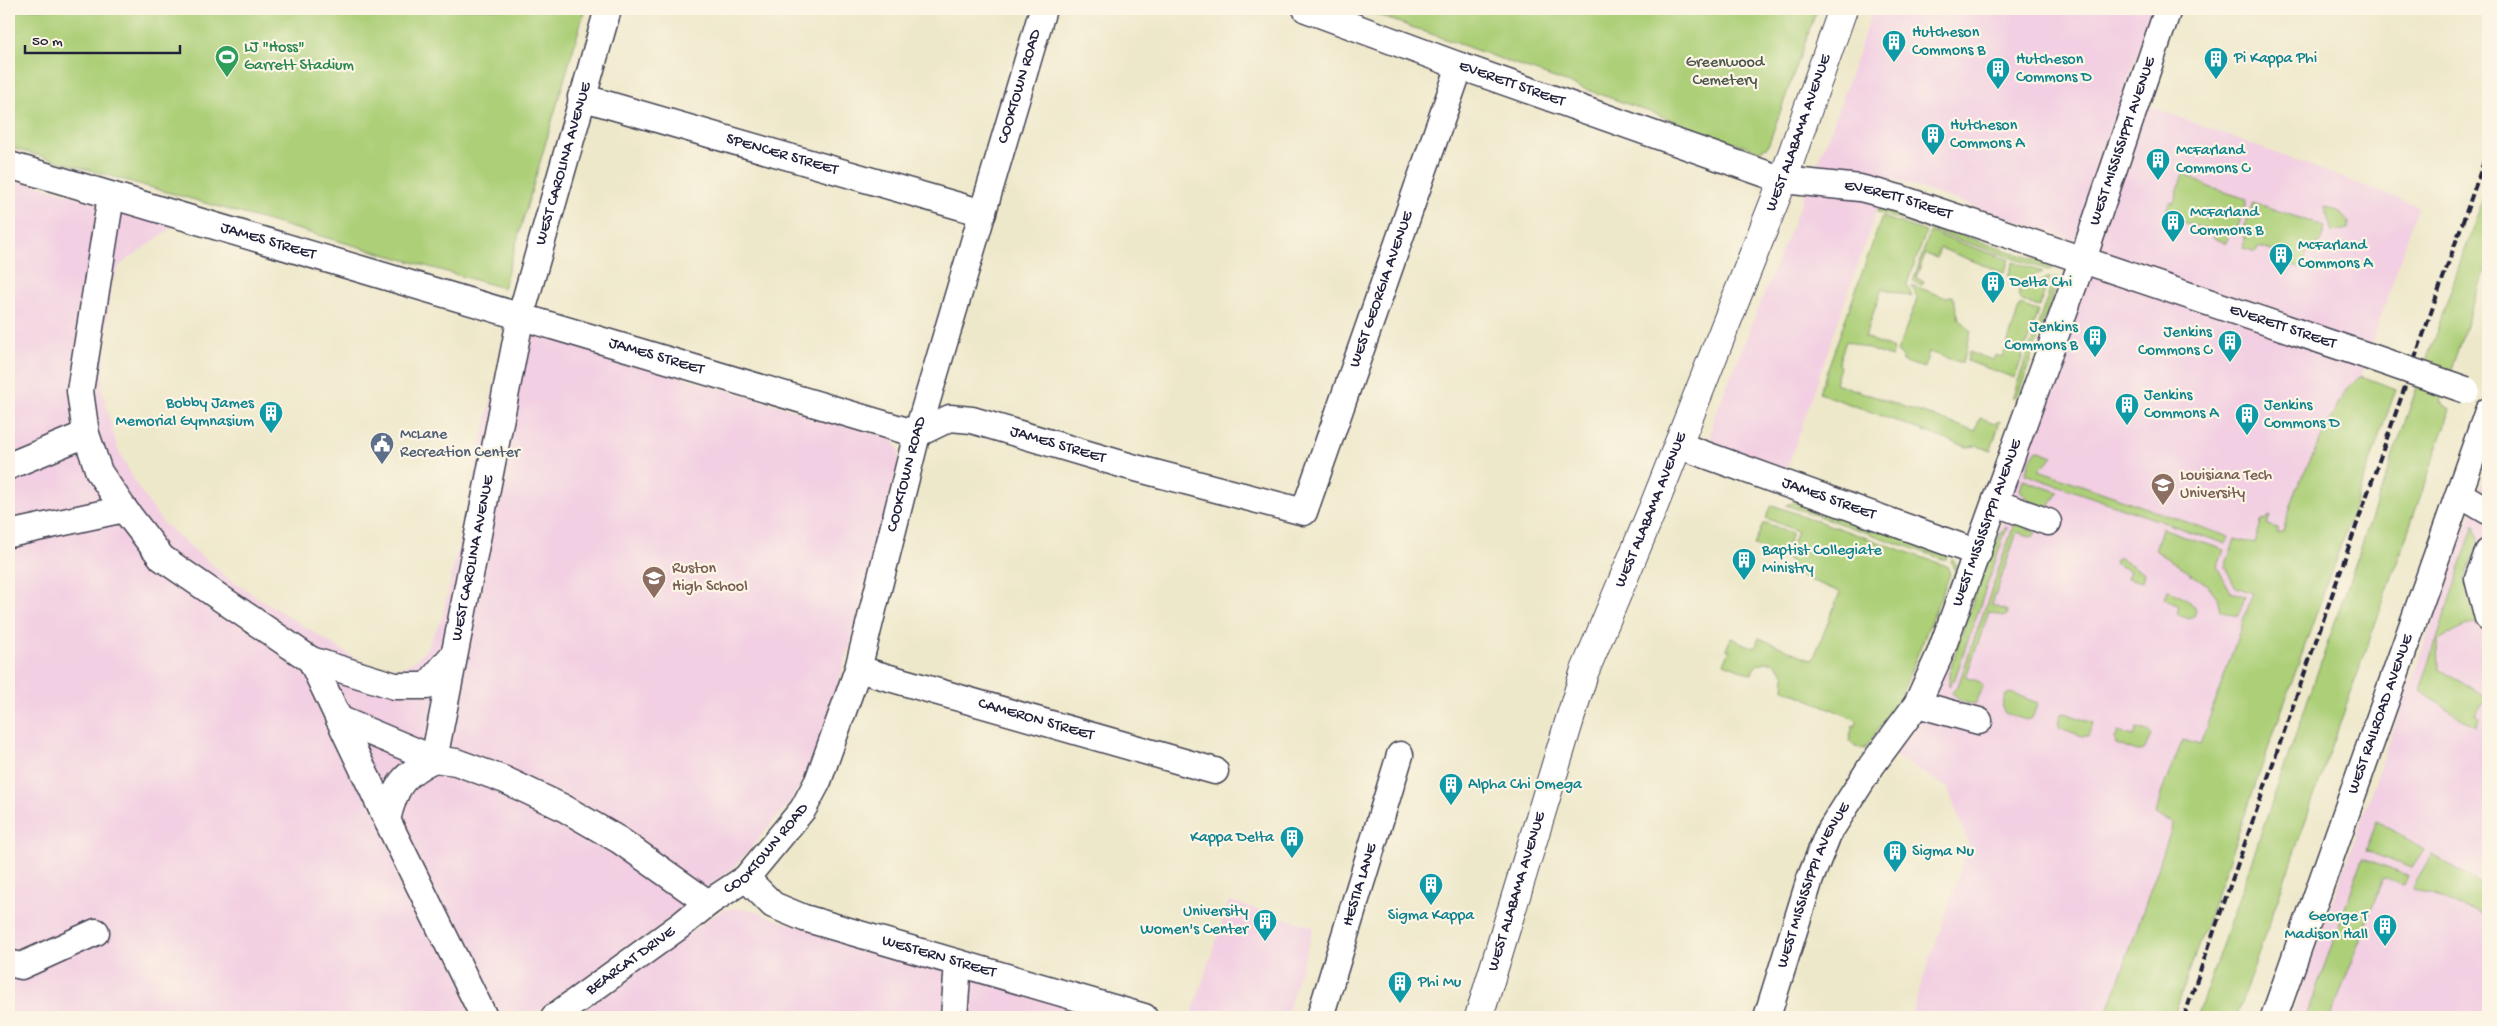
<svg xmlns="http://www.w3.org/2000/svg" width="2497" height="1026" viewBox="0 0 2497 1026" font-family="'Gochi Hand',sans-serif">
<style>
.built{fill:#f2cfe2}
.green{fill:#accf77;stroke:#677859}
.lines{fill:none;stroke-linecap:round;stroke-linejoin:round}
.minor-casing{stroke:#414051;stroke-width:29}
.major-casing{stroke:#414051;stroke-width:30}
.minor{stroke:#fff;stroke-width:26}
.major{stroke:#fff;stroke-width:28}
.rail{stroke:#22223b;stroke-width:4;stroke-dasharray:8 4;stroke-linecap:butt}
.minor-bridge-casing{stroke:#414051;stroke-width:29;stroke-linecap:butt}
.minor-bridge{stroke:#fff;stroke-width:26}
.labels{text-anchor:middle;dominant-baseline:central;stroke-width:4.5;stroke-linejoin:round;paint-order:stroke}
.culture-label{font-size:16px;fill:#0d838f;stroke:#fcf5e5;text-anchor:start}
.leisure-label{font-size:16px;fill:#27864d;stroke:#fcf5e5;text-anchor:start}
.park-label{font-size:16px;fill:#4b564d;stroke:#fcf5e5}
.street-label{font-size:16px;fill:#22223b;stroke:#fcf5e5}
.service-label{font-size:16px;fill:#4e5e75;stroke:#fcf5e5;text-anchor:start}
.education-label{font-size:16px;fill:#785e54;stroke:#fcf5e5;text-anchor:start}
</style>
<rect width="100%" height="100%" fill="#fcf5e5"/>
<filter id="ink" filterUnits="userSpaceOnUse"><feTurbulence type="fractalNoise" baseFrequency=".02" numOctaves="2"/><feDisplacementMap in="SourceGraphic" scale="10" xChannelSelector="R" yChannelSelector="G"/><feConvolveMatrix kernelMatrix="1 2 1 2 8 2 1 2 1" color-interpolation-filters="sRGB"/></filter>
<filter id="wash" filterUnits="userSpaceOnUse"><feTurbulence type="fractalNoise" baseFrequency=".0096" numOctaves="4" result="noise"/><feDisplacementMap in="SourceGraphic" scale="20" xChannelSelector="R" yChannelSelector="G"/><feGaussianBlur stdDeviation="1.12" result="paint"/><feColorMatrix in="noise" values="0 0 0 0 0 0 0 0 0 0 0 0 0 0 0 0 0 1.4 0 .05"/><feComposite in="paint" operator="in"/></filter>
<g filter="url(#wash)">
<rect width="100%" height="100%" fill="#eee8cb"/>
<path class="built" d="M1873,9H2154L2122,96L2418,206L2147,1017H1910L1969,846L1948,788L1893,755L1953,661L2098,249L1888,177L1785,475L1722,449L1710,439L1713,420L1834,122Z
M9,176L174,226L120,265L110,287L102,390L117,447L136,484L162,522L229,579L369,667L391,669L406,666L415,660L425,651L442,618L506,332L503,324L892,439L899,450L898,465L854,631L818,752L791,801L733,868L643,939L529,1017H9Z
M2488,463V1017H2291L2481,485Z
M1229,901L1314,927L1286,1017H1191Z
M736,908L754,911L780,921L1111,1017H574L711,917L724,910Z"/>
<path class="green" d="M9,9H585L503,288L9,147Z
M1361,9H1817L1768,146L1759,151Z
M2183,173L2209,187L2247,199L2236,233L2229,234L2226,243L2213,238L2215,232L2182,222L2181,226L2163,221L2169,202L2174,203Z
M2488,184V261L2440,402L2450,409L2446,424L2236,1017H2197Z
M2253,202L2325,227L2320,244L2308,249L2302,268L2286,263L2288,256L2258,247L2256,252L2243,248L2245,239L2242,234Z
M2324,206L2340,212L2349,222L2348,229L2332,232Z
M1879,208L2045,263L2053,268L2048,270L1877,212Z
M1882,217L1926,232L1907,284L1912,297L1882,288L1865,337L1894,349L1891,357L1846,341L1838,364L1840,367L1835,383L1975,431L1980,418L1995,423L2000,421L1991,450L1976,446L1967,447L1819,393Z
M1930,232L2009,260L2004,273L1940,248L1937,258L1925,254L1916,278L1924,281L1922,285L1913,281Z
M2013,262L2043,272L2014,283L2008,276Z
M2050,277L2039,307L2020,300L2018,291Z
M2054,278H2058L2055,289L2019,393L2012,399Z
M1912,285L1944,297L1953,296L1959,319L1971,332L1962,363L1929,352L1924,368L1902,361V356L1897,352L1917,299Z
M2020,305L2038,311L2015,378L1967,361L1969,352L1993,360L1995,355L2003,357Z
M2361,376L2396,389L2173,1017H2106L2173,825V822L2156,815L2161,793L2183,740L2200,745L2253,593L2236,587L2225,567L2235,539L2255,544L2261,522L2270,516L2267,525L2278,528V534L2283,531L2296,489L2340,400L2347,388Z
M2037,450L2053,456L2039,470L2229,537L2226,544L2025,474L2030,460Z
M2023,480L2058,492L2049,507L2029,501L2020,490Z
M1800,500L1948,555L1946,560L1786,505Z
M1772,505L1947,566L1950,574L1899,700L1865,749L1855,747L1849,741L1853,725L1856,726L1857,720L1784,689L1785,675L1776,663C1765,660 1755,663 1751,674L1724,663L1730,650L1726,649L1731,638L1755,648L1759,638L1813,660L1840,592L1787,571L1791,561L1787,559L1797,531L1766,518Z
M1766,523L1792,533L1782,557L1754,545L1763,524Z
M2018,524L2036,532L2033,537L2017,532L1992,605L2007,611V615L2004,617L1989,612L1966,677L1980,682L1983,687L1976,703C1967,706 1956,700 1952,692L1958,686L2014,525Z
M2474,524L2479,544L2465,578L2478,626L2472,623L2438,640L2439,669L2486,698L2476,715L2480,718L2475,727L2420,691Z
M2007,527L1954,681L1949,686V674C1956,652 1993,534 2007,527Z
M2162,528L2224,550L2217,567L2231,592L2245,596L2238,617L2220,610L2217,597L2208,585L2155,550Z
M2116,558H2120L2144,573L2142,582L2127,578L2130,571L2114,563Z
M1952,559L1956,563L1958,571L1938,628L1904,701L1955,572L1951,562Z
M2167,590C2176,591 2192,601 2196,610L2194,617L2189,619L2177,614L2179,606L2164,599Z
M2011,693L2038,703L2032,718L2026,720L2005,713C2000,707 2004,701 2006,695Z
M2065,713L2093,723L2088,736H2082L2060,728L2058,722L2061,714Z
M2137,728L2150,732L2152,736L2144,750L2137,752L2116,744L2115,739L2118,732L2134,736Z
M2377,820L2424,850L2412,868L2366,851Z
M2432,854L2488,889V916L2412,888Z
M2363,858L2408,875L2404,885L2383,878L2331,1017H2306Z"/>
</g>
<g filter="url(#ink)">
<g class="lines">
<defs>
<g id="minor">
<path id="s1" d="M1306,9L1460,66L1783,180L1860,188L1899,198L2368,356"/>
<path id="s2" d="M581,97L983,213"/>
<path id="s3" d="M9,165L917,434L950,418L972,420L1128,466L1304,512L1460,66"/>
<path d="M111,196L80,391L86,434L99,472L124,509L162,558L311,660L387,820"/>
<path id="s4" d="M1678,445L1978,553"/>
<path d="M9,466L86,434"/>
<path d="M2459,494L2488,511"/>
<path d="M1996,503L2048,522"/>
<path d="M9,534L124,509"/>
<path d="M2488,552L2478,579L2488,618"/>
<path d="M311,660L395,686H427L454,654"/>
<path id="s5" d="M858,669L1215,771"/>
<path d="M1917,704L1979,721"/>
<path d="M339,719L434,759L456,762L505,780L562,807L619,840L708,903"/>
<path id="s6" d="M746,878L773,905L804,918L1144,1017"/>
<path d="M9,963L21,966L96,932"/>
<path id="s7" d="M484,1017L387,820C395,786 403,774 434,759L521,315L608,9"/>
<path id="s8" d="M554,1017L681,925L708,903L746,878L803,809L818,781L858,669L917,434L1043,9"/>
<path d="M954,1017L958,963"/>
<path id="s9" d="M1320,1017L1400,755"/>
<path id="s10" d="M1767,1017L1810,879L1828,834L1872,765L1917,704L1940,654L2083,259L2168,9"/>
<path id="s11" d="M2274,1017L2488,411"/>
</g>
<g id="major">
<path id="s12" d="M1479,1017L1584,673L1653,508L1783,180L1843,9"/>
</g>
</defs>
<use href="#minor" class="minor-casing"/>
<use href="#major" class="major-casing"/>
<use href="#minor" class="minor"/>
<use href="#major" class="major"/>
<path class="rail" d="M2184,1017L2488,150"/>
<defs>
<path id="minor-bridge" d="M2368,356L2466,390"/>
</defs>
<use href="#minor-bridge" class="minor-bridge-casing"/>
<use href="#minor-bridge" class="minor-bridge"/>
</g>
</g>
<defs>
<symbol id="building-pin" viewBox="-11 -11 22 30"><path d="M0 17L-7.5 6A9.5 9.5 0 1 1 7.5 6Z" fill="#0f9aa8" stroke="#fcf5e5"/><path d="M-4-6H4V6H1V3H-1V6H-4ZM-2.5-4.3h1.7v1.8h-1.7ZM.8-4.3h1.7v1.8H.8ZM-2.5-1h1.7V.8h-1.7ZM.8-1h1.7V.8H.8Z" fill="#fff"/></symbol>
<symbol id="stadium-pin" viewBox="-11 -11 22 30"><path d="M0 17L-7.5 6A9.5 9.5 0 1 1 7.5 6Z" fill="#2e9e5b" stroke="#fcf5e5"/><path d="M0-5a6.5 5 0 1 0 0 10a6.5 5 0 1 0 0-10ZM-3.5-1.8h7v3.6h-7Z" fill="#fff"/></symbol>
<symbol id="civic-pin" viewBox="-11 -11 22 30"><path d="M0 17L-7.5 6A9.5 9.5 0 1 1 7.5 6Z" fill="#5c6f8a" stroke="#fcf5e5"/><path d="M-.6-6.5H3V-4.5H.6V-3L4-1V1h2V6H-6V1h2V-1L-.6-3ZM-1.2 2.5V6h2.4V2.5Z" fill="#fff"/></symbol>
<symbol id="university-pin" viewBox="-11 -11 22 30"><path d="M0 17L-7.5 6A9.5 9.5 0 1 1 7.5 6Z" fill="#8d6e63" stroke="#fcf5e5"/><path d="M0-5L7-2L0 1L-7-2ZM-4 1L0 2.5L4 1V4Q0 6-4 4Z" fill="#fff"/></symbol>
<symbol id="school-pin" viewBox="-11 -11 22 30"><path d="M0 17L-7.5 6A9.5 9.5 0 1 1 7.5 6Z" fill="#8d6e63" stroke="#fcf5e5"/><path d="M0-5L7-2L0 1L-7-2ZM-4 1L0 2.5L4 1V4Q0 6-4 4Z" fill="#fff"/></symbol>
</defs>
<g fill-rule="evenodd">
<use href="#building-pin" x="1880" y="28" width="28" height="38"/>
<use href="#stadium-pin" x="213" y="43" width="28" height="38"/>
<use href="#building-pin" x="2202" y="45" width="28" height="38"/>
<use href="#building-pin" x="1984" y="55" width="28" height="38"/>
<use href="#building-pin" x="1919" y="121" width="28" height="38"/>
<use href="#building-pin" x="2144" y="146" width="28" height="38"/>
<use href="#building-pin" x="2159" y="208" width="28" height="38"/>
<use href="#building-pin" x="2267" y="241" width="28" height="38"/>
<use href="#building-pin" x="1979" y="269" width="28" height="38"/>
<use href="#building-pin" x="2081" y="323" width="28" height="38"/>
<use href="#building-pin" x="2216" y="328" width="28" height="38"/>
<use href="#building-pin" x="2113" y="391" width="28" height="38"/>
<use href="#building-pin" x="257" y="399" width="28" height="38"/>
<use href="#building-pin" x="2233" y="401" width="28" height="38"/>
<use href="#civic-pin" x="368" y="430" width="28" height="38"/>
<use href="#university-pin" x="2149" y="471" width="28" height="38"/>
<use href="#building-pin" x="1730" y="546" width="28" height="38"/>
<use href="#school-pin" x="640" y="564" width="28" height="38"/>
<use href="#building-pin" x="1437" y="771" width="28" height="38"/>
<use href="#building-pin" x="1278" y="824" width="28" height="38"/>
<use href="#building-pin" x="1881" y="838" width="28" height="38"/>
<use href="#building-pin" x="1417" y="871" width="28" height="38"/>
<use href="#building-pin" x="1251" y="907" width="28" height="38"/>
<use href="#building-pin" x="2371" y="912" width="28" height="38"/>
<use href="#building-pin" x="1386" y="969" width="28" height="38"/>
</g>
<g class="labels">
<g class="culture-label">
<text x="1912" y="33">Hutcheson<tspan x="1912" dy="18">Commons B</tspan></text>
<text x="2234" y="59">Pi Kappa Phi</text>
<text x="2016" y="60">Hutcheson<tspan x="2016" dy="18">Commons D</tspan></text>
<text x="1950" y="126">Hutcheson<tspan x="1950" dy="18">Commons A</tspan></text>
<text x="2176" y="151">McFarland<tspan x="2176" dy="18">Commons C</tspan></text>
<text x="2190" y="213">McFarland<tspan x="2190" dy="18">Commons B</tspan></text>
<text x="2298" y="246">McFarland<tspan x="2298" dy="18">Commons A</tspan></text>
<text x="2010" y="283">Delta Chi</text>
<text x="2078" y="328" text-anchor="end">Jenkins<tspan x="2078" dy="18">Commons B</tspan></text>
<text x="2212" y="333" text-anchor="end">Jenkins<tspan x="2212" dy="18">Commons C</tspan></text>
<text x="2144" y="396">Jenkins<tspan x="2144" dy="18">Commons A</tspan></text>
<text x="254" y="404" text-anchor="end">Bobby James<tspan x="254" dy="18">Memorial Gymnasium</tspan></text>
<text x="2264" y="406">Jenkins<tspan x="2264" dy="18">Commons D</tspan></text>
<text x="1762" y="551">Baptist Collegiate<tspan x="1762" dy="18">Ministry</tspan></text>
<text x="1468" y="785">Alpha Chi Omega</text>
<text x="1274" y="838" text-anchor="end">Kappa Delta</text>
<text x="1912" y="852">Sigma Nu</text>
<text x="1248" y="912" text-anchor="end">University<tspan x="1248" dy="18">Women's Center</tspan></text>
<text x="1431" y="916" text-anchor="middle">Sigma Kappa</text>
<text x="2368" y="917" text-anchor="end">George T<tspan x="2368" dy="18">Madison Hall</tspan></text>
<text x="1418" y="983">Phi Mu</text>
</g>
<g class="leisure-label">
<text x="244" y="48">LJ "Hoss"<tspan x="244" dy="18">Garrett Stadium</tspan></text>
</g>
<g class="park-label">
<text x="1725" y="63">Greenwood<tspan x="1725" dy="18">Cemetery</tspan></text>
</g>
<g class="street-label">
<text stroke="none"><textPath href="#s1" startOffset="219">EVERETT STREET</textPath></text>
<text stroke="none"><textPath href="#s8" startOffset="1082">COOKTOWN ROAD</textPath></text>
<text stroke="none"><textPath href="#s12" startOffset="941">WEST ALABAMA AVENUE</textPath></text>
<text stroke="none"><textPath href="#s10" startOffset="950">WEST MISSISSIPPI AVENUE</textPath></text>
<text stroke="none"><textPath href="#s2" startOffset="209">SPENCER STREET</textPath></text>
<text stroke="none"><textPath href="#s7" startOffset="910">WEST CAROLINA AVENUE</textPath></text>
<text stroke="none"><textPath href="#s1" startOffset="624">EVERETT STREET</textPath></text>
<text stroke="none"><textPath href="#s3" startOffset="270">JAMES STREET</textPath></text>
<text stroke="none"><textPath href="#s3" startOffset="1586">WEST GEORGIA AVENUE</textPath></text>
<text stroke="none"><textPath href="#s1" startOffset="1029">EVERETT STREET</textPath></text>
<text stroke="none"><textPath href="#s3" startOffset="675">JAMES STREET</textPath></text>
<text stroke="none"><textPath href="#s3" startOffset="1095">JAMES STREET</textPath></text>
<text stroke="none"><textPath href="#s8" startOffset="678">COOKTOWN ROAD</textPath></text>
<text stroke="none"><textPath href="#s4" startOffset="160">JAMES STREET</textPath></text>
<text stroke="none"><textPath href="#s12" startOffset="536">WEST ALABAMA AVENUE</textPath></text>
<text stroke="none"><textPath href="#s10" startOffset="545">WEST MISSISSIPPI AVENUE</textPath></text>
<text stroke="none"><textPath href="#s7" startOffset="505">WEST CAROLINA AVENUE</textPath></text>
<text stroke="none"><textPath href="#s11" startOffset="321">WEST RAILROAD AVENUE</textPath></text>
<text stroke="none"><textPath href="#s5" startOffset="185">CAMERON STREET</textPath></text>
<text stroke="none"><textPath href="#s8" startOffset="272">COOKTOWN ROAD</textPath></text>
<text stroke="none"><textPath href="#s9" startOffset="138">HESTIA LANE</textPath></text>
<text stroke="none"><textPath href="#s10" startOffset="140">WEST MISSISSIPPI AVENUE</textPath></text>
<text stroke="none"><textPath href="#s12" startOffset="131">WEST ALABAMA AVENUE</textPath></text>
<text stroke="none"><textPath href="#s6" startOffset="212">WESTERN STREET</textPath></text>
<text stroke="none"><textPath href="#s8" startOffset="95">BEARCAT DRIVE</textPath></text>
</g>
<g class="service-label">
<text x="400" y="435">McLane<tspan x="400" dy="18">Recreation Center</tspan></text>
</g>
<g class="education-label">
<text x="2180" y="476">Louisiana Tech<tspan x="2180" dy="18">University</tspan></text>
<text x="672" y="569">Ruston<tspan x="672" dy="18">High School</tspan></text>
</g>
</g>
<rect width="2497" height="1026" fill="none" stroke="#fcf5e5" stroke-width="30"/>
<path d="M25 45v8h155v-8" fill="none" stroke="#22223b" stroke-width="2.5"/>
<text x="32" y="45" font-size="15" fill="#22223b" stroke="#fcf5e5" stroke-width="4" paint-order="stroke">50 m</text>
</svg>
